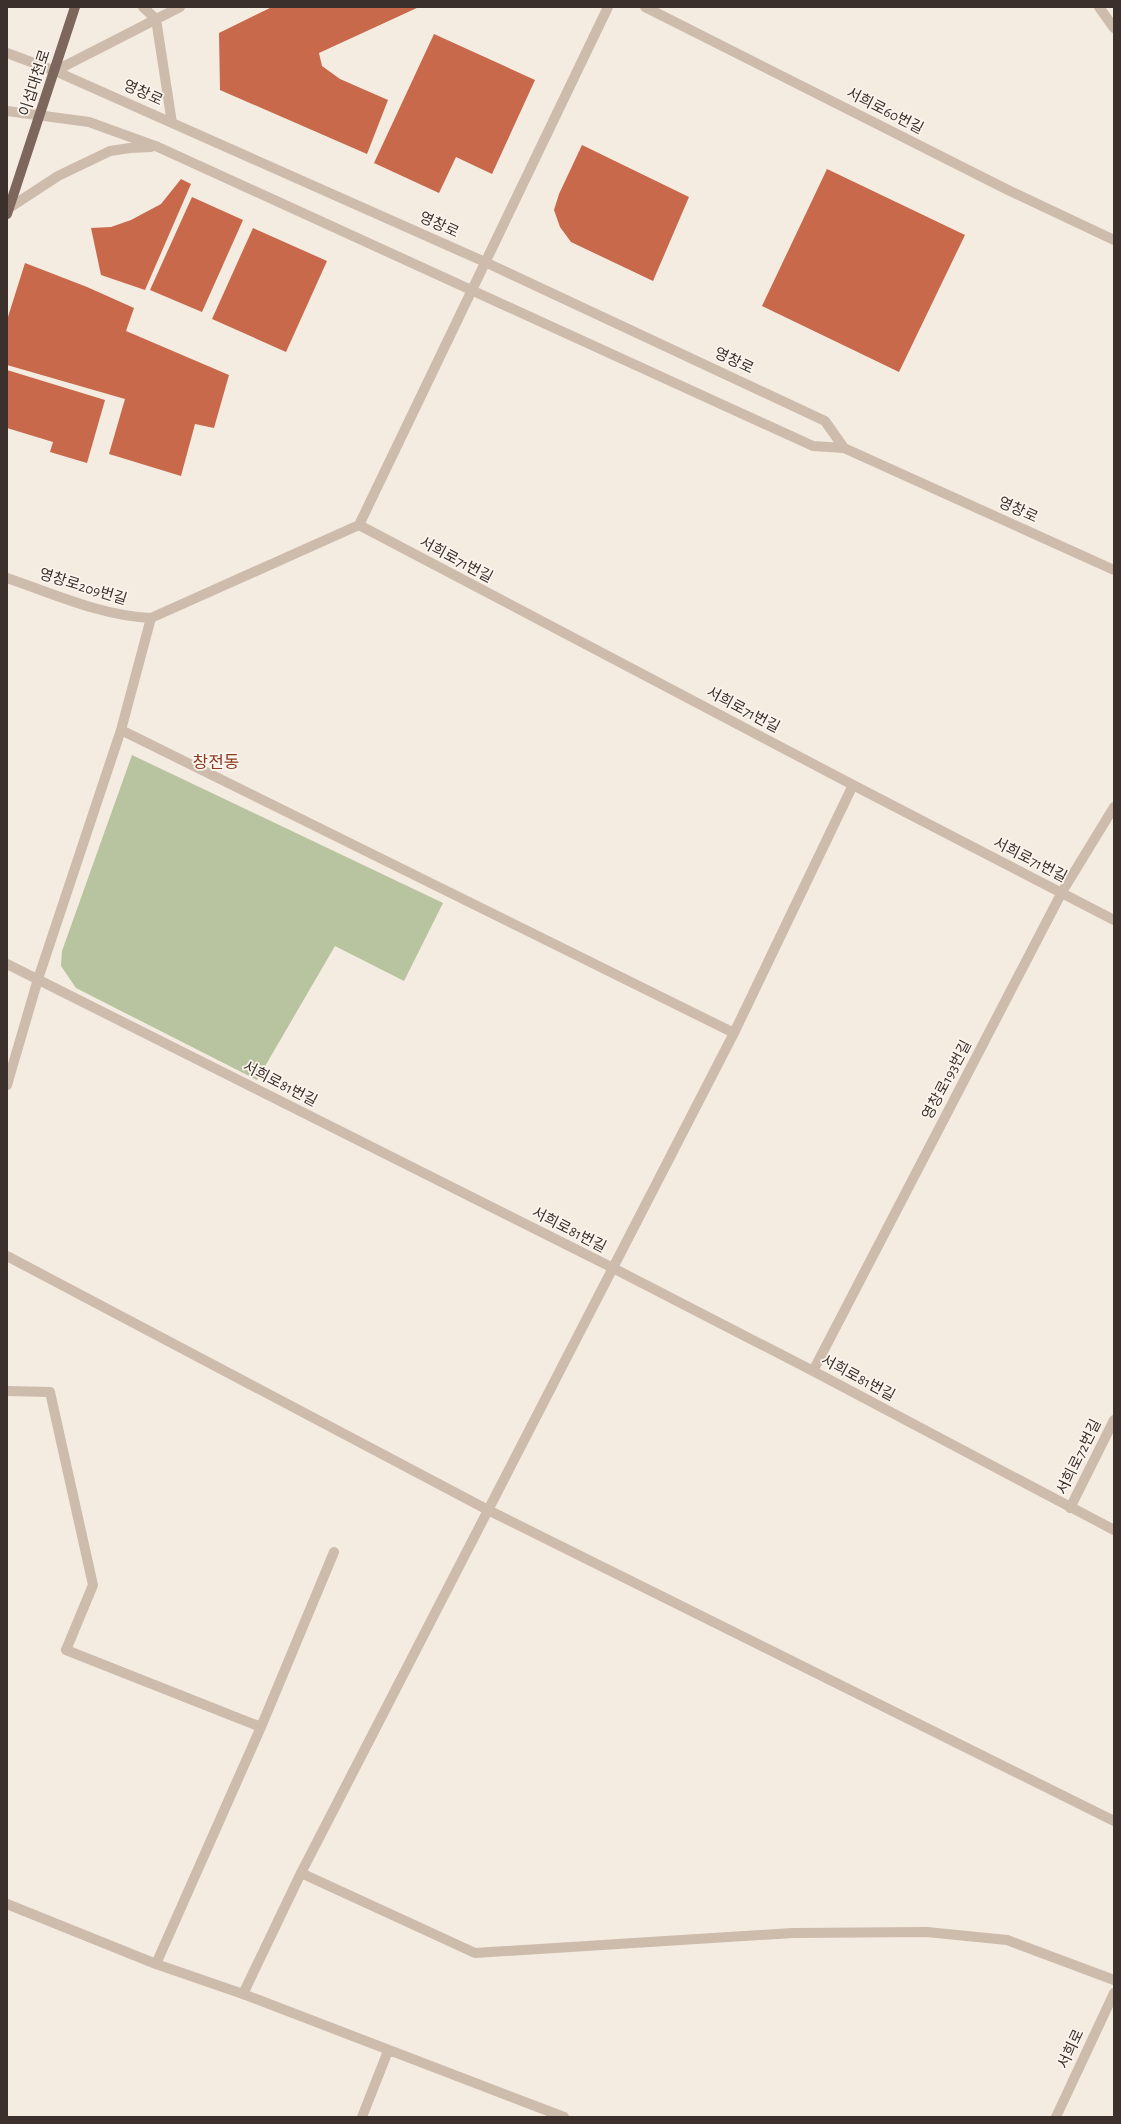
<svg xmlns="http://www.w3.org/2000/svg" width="1121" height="2124" viewBox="0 0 1121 2124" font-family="'Alegreya Sans','Noto Sans KR',sans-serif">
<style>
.green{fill:#b8c4a0}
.building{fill:#c8694b}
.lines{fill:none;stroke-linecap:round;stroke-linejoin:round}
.minor{stroke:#cdbbac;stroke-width:10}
.major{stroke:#7d675c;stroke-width:10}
.labels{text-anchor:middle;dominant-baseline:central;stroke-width:3.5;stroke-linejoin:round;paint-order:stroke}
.street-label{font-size:15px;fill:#3b302b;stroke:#fbf5ee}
.quarter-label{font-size:17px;fill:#8c3b22;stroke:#fbf5ee}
</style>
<rect width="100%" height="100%" fill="#f4ebe1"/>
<path class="green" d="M132,755L443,903L404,981L335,946L257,1080L76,988L61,966L62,951Z"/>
<path class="building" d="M272,7H419L319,53L322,66L340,79L388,100L367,154L220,90L219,33Z
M434,34L535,80L492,174L456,157L439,193L374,163Z
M582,145L689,197L653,281L571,242L560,227L554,210L559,194Z
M827,169L965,235L899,372L762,306Z
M181,179L191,184L145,290L101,275L91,228L111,227L131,220L161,204Z
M192,197L243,220L202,312L150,290Z
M253,228L327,261L286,352L212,319Z
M25,263L87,287L134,308L126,331L229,375L214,428L195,424L181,476L109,454L125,399L7,365V320Z
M7,370L105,400L87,463L50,452L53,442L7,428Z"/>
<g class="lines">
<path class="minor" d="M143,7L156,19L172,123
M645,7L1010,191L1114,240
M1099,7L1114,28
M7,53L55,71L485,262L825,421L844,448
M55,71L180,7
M7,111L89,122L158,147L813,446L844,448L1114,570
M9,208L58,176L110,151L130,148L151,147
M359,525L853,785L1114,920
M7,578C54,594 102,616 151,618
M121,730L734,1033
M7,964L613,1268L813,1371L1114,1530
M7,1085L38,979L121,730L151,618L359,525L608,7
M7,1256L488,1510L1114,1821
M813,1371L1062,892L1114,807
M7,1391L50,1392L93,1585L66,1650L261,1727
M1070,1508L1114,1420
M301,1873L475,1953L793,1933L927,1932L1007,1940L1114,1980
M7,1904L156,1964L243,1994L564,2117
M156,1964L261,1727L334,1552
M243,1994L301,1873L734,1033L853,785
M362,2117L388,2051
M1056,2117L1114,1993"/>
<path class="major" d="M7,214L75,7"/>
</g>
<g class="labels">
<g class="street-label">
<text transform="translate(35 83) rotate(-72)">이섭대천로</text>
<text transform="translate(143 93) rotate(24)">영창로</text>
<text transform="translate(885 111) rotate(27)">서희로60번길</text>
<text transform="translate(439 225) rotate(24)">영창로</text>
<text transform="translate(734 361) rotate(25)">영창로</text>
<text transform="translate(1018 510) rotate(24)">영창로</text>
<text transform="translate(456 560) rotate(28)">서희로71번길</text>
<text transform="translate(83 587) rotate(17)">영창로209번길</text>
<text transform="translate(743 710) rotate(28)">서희로71번길</text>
<text transform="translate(1030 860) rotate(27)">서희로71번길</text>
<text transform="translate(947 1080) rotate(-62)">영창로193번길</text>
<text transform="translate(280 1084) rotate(27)">서희로81번길</text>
<text transform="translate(569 1230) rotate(27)">서희로81번길</text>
<text transform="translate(858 1378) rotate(28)">서희로81번길</text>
<text transform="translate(1079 1457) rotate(-64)">서희로72번길</text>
<text transform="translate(1071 2049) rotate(-65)">서희로</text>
</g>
<g class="quarter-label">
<text x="216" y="762">창전동</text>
</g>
</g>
<rect width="1121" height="2124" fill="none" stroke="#3b302b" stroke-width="16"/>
</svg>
